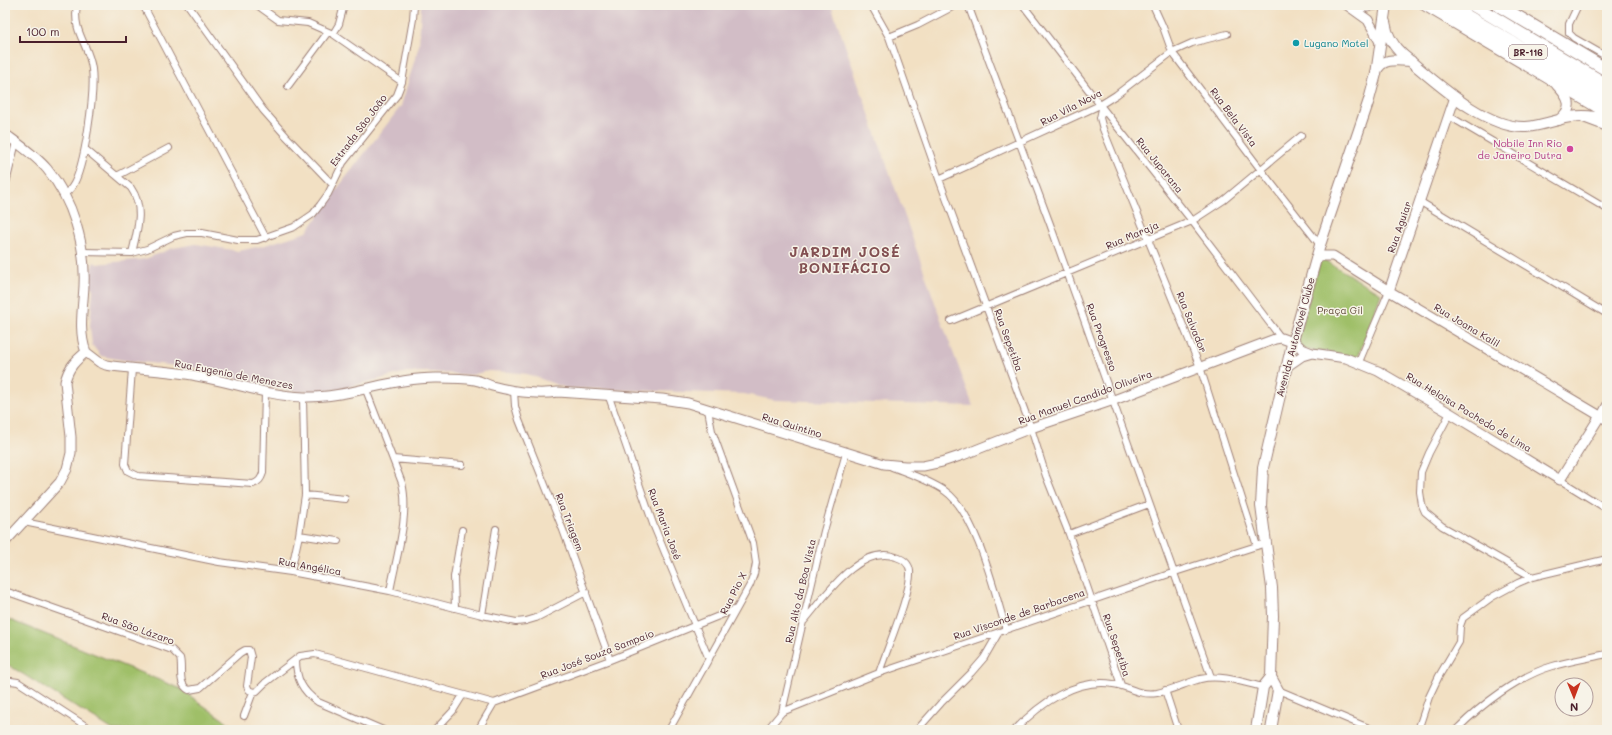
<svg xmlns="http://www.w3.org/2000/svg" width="1612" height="735" viewBox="0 0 1612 735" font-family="Mali,sans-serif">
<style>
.industrial{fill:#d2bdc6}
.green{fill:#9fbf67;stroke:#746f49}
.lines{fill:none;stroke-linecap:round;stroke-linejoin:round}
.street-casing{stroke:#9e8077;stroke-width:8}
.secondary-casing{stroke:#9e8077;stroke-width:11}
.primary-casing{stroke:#9e8077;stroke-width:12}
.highway-casing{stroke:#9e8077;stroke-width:14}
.street{stroke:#fff;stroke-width:6}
.secondary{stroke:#fff;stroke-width:9}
.primary{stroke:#fff;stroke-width:10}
.highway{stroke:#fff;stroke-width:12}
.culture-dot{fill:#0f9aa8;stroke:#f7f3e8;stroke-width:1.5}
.hotel-dot{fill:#d1479c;stroke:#f7f3e8;stroke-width:1.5}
.labels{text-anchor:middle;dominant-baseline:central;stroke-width:3;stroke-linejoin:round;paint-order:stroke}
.shield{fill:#f7f3e8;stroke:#7e5f64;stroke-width:1}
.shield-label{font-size:9px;font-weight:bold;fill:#4a1f2b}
.culture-label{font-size:10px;fill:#0d838f;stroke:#f7f3e8;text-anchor:start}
.street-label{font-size:10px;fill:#4a1f2b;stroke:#f7f3e8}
.hotel-label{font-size:10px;fill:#b23c85;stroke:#f7f3e8;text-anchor:end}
.park-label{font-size:10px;fill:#644f3d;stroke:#f7f3e8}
.district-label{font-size:14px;font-weight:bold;letter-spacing:1px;fill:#835052;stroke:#f7f3e8}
</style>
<rect width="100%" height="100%" fill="#f7f3e8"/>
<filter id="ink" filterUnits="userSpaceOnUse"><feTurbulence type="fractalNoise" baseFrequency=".025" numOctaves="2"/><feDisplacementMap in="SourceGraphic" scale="8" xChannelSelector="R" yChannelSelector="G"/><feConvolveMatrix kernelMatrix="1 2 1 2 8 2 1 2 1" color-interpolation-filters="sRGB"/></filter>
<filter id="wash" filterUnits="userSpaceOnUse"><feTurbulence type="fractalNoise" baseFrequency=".012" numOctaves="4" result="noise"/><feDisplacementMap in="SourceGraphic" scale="16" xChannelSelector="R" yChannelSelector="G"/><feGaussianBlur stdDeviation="0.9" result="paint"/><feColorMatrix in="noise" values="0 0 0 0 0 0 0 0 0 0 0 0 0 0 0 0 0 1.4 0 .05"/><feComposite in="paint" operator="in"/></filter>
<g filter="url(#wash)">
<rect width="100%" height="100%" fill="#f2e0c3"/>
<path class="industrial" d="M421,5H831L940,317L973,406L774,400L744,394L566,388L527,374L510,372L488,371L471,375L430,372H407L336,390L301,392L272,388L196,368L123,360L101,356L92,345L90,326L93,290L90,282V272L94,262L97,264L145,259L173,248L196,244L238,251L262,246L307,232L340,185L401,106L419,45Z"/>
<path class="green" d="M1321,258L1381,294L1358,357L1295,348Z
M5,618L179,688L238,730H113L5,663Z"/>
</g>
<g filter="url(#ink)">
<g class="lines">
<defs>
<path id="street" d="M143,5L266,238
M188,5L263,110L286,136L332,184
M257,5L278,20L308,23L333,34L402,82
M871,5L889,37L939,179L1031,428L1046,476L1069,534L1121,685
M968,5L1050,224L1211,677
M1023,5L1100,105L1192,221L1281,338
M1153,5L1163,27L1172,52L1261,170L1320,245
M1578,5L1569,24V33L1574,38L1607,57
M333,34L339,24L344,5
M889,37L918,25L956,5
M288,86L328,32
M1102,109L1100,118L1103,129L1200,367L1257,546
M1449,116L1607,209
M1583,119L1607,128
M85,149L131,188C145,208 137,231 132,253
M117,176L169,148
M939,179L1100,105L1116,95L1172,52L1192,43L1227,34
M5,187L16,142
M63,195C67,192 70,190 72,187C85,168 95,92 92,69C89,44 72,33 77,5
M1419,201L1607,314
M83,252L132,253L147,249L174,236L187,233H202L238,240H257L294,227L313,214L320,205L328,194L343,163L397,95L402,82L413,19L414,5
M951,321L1192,221L1224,200L1301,136
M1359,362L1389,291
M132,369L125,464L128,471L138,476L253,484C259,482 261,479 263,473L265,392
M366,390L402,483C410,515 396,558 390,591
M514,391L515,406L519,420L563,530L610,660
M608,394L653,524L709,659
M1450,413L1429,453L1421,472L1420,492L1422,505L1425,512L1442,526L1532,577
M1600,416L1607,403
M393,459L462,465
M892,467C910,474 929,480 945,491C976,512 995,593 1006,629
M1560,480L1607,509
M305,495L345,499
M24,522L219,562L291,572L390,591L482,615L516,622L526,621L536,618L586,592
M1069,534L1149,504
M299,535L338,541
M291,572L299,535L305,495L303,397
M5,591L172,650L180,658C183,669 177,684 189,690L200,688L240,653L245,650H249L251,657L247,686L249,690L253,692L244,716
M455,608L454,577L462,530
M482,615L496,529
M804,621C824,598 859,544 896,557C903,559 909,563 910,571C912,591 886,651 879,673
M296,659C296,679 302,691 318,702L383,730
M5,682L11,681L18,682L92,730
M1165,690L1178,730
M1278,690L1371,729
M253,692L257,691L265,683L300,656L315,654L494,703
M782,712L879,673L1175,572L1266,543
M435,730L453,711L463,695
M478,730L494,703L610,660L736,609
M669,730L750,585L754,574L756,563L753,543L712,431L708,410
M767,730L782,712L824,531L846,453
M917,730L941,703L971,673L984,658L999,632
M1015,730C1039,704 1076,678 1113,684C1129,686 1138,696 1157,693C1172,690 1186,683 1200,679C1220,674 1243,682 1263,687
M1418,730L1429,697L1439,676L1459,642L1460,626L1463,618L1492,597L1518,583L1532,577L1607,559
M1456,730C1481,705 1518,676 1553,666C1570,661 1589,658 1607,654"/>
<path id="secondary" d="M1347,5L1368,20L1380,42
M1352,5L1367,7L1376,5
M5,134C20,145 35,155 47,169C73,200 86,245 84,286C83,307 78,331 86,352
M1316,259L1323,256H1333L1389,291L1607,420
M1389,291L1455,97
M1294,335L1295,342L1302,349L1312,353L1346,358L1378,371L1450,413L1560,480L1600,416
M86,352L99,362L106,365C136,370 167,370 197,376C233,382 267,396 304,397C350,398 392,377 439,378C451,378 463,378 475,380C481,381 486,384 492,386C514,392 536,395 558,392L662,399L688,403L884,464L905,466H923L942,462L963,455L1031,428L1114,400L1275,339L1281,338L1292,342
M1286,367L1302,356L1312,353
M5,542L60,482L67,469L71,453V437L65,382C68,368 75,361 86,352"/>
<path id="primary" d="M1385,22C1387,36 1393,46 1403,55C1434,80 1484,129 1526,127C1537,126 1547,123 1558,120C1574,115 1592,115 1607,120
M1376,72C1381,57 1398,60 1411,61
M1557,85C1569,97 1575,108 1559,120
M1256,730L1263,687L1271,677
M1271,730L1278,690L1271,677L1273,616L1272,588L1261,506L1263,468L1292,344L1320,245L1369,100L1376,74L1386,5"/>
<path id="highway" d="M1426,5L1607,112
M1448,5L1607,98
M1473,5L1607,85
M1498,5L1607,70"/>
</defs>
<use href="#street" class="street-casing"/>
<use href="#secondary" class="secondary-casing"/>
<use href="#primary" class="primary-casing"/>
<use href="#highway" class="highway-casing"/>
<use href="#street" class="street"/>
<use href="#secondary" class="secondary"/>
<use href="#primary" class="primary"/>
<use href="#highway" class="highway"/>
</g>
</g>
<circle class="culture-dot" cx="1296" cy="43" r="4"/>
<circle class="hotel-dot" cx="1570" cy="149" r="4"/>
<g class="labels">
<rect class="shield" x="1509" y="45" width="38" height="14" rx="3"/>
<g class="shield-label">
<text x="1528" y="52">BR-116</text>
</g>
<g class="culture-label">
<text x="1304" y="43">Lugano Motel</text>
</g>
<g class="street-label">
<text transform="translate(1071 107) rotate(-27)">Rua Vila Nova</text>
<text transform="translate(1234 117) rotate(53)">Rua Bela Vista</text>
<text transform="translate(358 130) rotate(-53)">Estrada São João</text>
<text transform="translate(1160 165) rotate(51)">Rua Juparana</text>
<text transform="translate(1399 227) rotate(-71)">Rua Aguiar</text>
<text transform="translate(1132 235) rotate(-23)">Rua Maraja</text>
<text transform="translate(1192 322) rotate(68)">Rua Salvador</text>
<text transform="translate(1467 325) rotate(31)">Rua Joana Kalil</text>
<text transform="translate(1102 337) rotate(70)">Rua Progresso</text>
<text transform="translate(1295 337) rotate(-75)">Avenida Automóvel Clube</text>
<text transform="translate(1009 340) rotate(70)">Rua Sepetiba</text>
<text transform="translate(234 374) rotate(11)">Rua Eugenio de Menezes</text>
<text transform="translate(1085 397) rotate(-20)">Rua Manuel Candido Oliveira</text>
<text transform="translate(1469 412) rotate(31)">Rua Heloisa Pachedo de Lima</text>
<text transform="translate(792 425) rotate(17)">Rua Quintino</text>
<text transform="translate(570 522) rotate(69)">Rua Triagem</text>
<text transform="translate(665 524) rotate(69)">Rua Maria José</text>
<text transform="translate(310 566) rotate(10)">Rua Angélica</text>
<text transform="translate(800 591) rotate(-77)">Rua Alto da Boa Vista</text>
<text transform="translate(733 593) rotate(-63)">Rua Pio X</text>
<text transform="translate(1019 614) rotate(-19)">Rua Visconde de Barbacena</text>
<text transform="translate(138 628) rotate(20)">Rua São Lázaro</text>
<text transform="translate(1117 645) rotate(71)">Rua Sepetiba</text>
<text transform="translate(597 654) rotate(-21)">Rua José Souza Sampaio</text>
</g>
<g class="hotel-label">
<text x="1562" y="143">Nobile Inn Rio<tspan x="1562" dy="12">de Janeiro Dutra</tspan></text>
</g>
<g class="park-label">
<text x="1340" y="310">Praça Gil</text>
</g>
<g class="district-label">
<text x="845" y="251">JARDIM JOSÉ<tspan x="845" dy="16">BONIFÁCIO</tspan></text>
</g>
</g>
<rect width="1612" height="735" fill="none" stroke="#f7f3e8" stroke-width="20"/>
<g transform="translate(1574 697) rotate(179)"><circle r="19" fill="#f7f3e8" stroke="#b29e9c"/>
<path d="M0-3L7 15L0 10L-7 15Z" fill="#c8321e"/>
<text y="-6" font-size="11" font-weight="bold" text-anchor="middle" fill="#4a1f2b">N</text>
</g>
<path d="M20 36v6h106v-6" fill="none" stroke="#4a1f2b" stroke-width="2"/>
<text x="26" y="36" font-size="12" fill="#4a1f2b" stroke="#f7f3e8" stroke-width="3" paint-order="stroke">100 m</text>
</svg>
